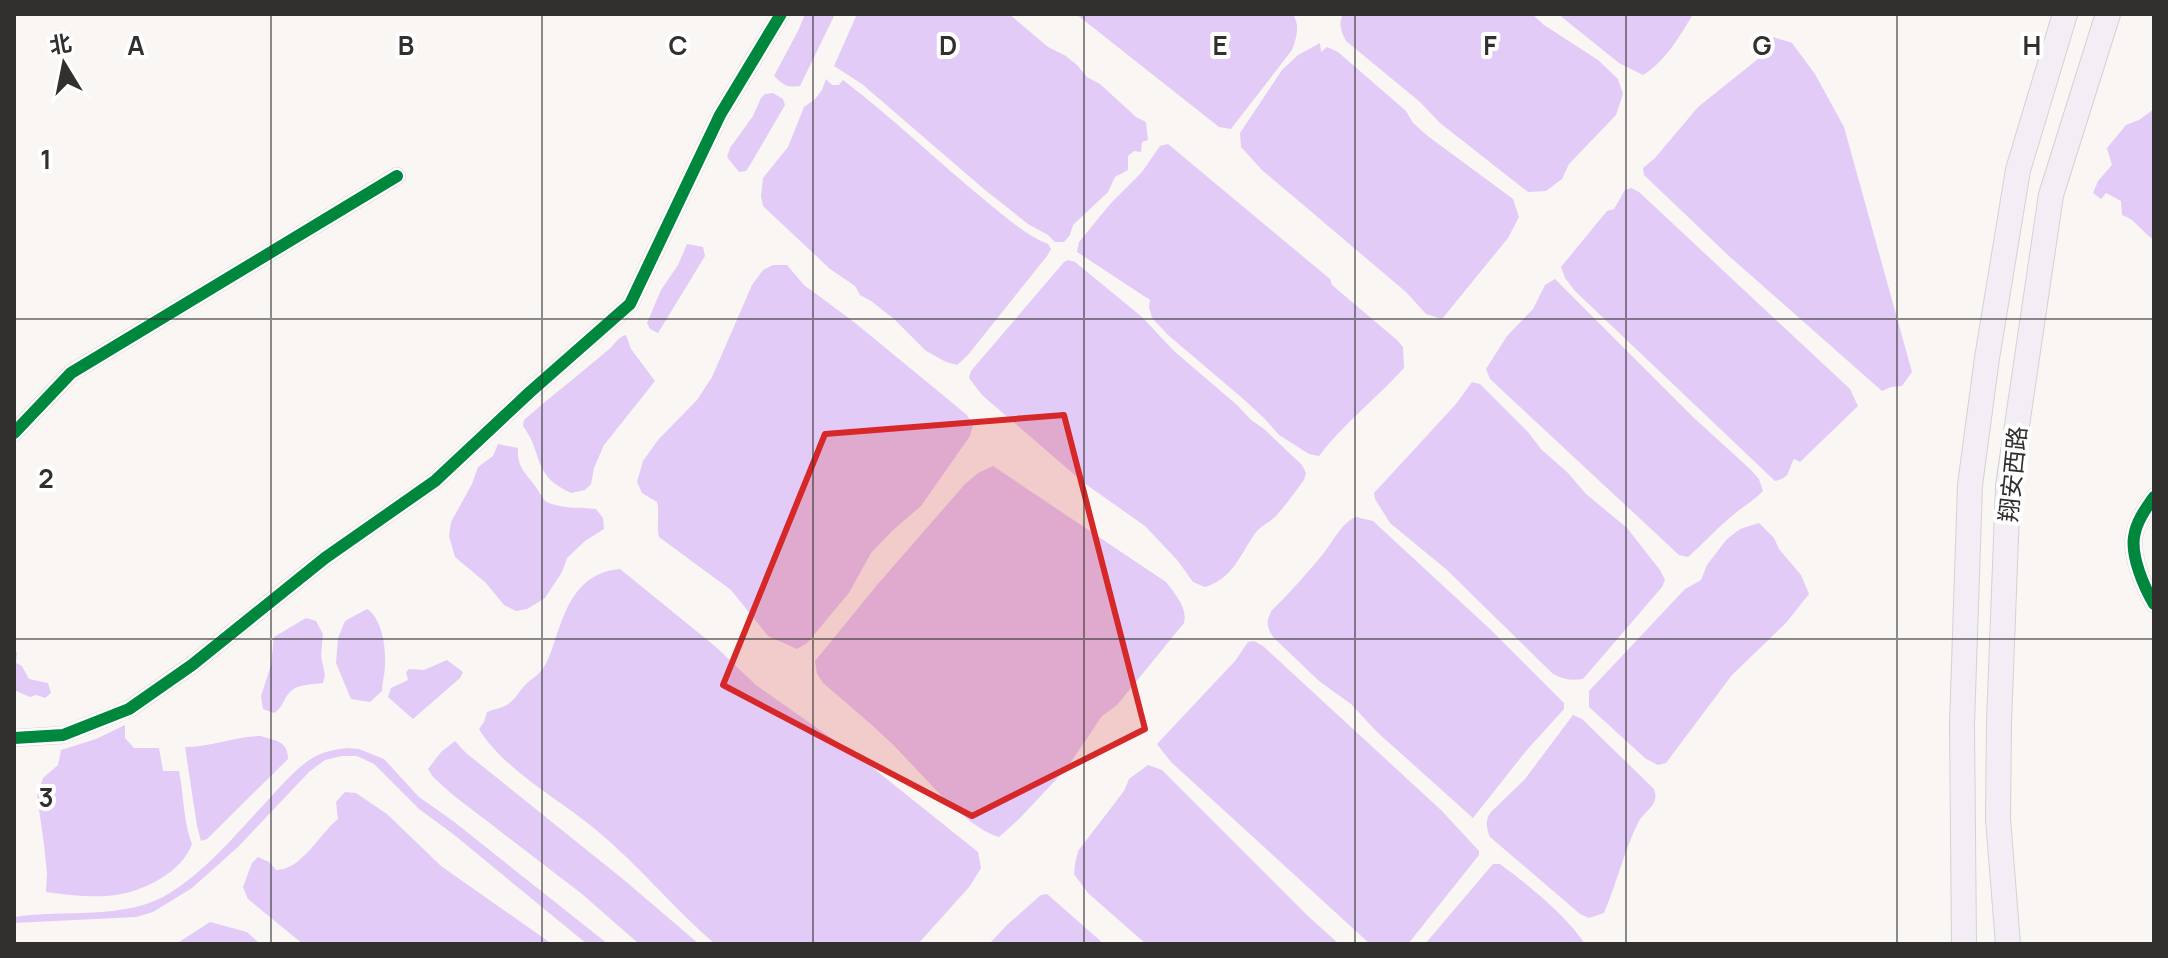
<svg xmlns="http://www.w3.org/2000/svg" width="2168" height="958" viewBox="0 0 2168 958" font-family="Manrope,'Noto Sans SC',sans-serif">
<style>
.water{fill:#e3cbf8}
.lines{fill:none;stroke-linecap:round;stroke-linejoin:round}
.street-casing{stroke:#d6d4d2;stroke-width:18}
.primary-casing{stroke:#d4d2d1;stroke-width:26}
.street{stroke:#fefefd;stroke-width:16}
.primary{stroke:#f3eef6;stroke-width:24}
.cycleway-casing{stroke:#fff;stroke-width:17}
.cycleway{stroke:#00873e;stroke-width:12}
.marked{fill:#d62828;fill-opacity:0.2;stroke:#d62828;stroke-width:6;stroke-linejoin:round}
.grid{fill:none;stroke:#32302e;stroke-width:2;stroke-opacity:0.55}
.labels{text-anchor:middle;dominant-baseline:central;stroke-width:8;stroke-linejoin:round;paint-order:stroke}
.street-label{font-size:24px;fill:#32302e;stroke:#fff}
.grid-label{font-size:26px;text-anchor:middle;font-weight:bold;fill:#32302e;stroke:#fff;stroke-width:8;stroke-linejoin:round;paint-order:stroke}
</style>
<rect width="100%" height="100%" fill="#f9f6f3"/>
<path class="water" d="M805,14H835L800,86C788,88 783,85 774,76L798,31Z
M857,14H1009L1048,47L1066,56L1077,65L1087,77L1100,84L1136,117L1146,122L1148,140L1142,142L1141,152L1134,151L1128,156V170L1115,177L1108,192L1073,225L1070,235L1064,242H1055L1048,235L1028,224L985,190L862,84L834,66Z
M1076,14H1293C1300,26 1297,37 1292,50L1231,129L1219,127Z
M1343,14H1532L1544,25L1598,60L1618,79L1623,94L1616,115L1569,164L1562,179L1546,191L1528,192L1440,123L1420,102L1346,41C1341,31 1338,24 1343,14Z
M1558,14H1693C1680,36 1665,62 1643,75L1619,63Z
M1773,37L1792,43L1815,74L1844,127L1912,372L1902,386L1891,387L1882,391L1730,257L1644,175L1643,168L1655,158L1698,107L1758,59Z
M1320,43L1321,52L1327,47L1338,52L1406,111L1413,123L1429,137L1513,199L1519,217L1508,238L1442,319L1426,314L1406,292L1262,170L1241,147L1240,133L1282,70L1298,55Z
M826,79L832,85H839L843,80C893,118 938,162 987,202C1006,217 1025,235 1048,244L1051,249L1047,256L968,355L957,365L946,362L926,351L894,319L871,301L860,295L855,286L830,269L763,206L761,196L763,178L788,147L804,107L815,99L822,90Z
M773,93L783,99L785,105L750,165L746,171L739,172L727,157L730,148L753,116L761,98L765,94Z
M2154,109V240C2143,233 2135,219 2122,215L2121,201L2106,193L2101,199L2093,193L2098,181L2112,165L2107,148L2126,125L2139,120Z
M1168,144L1330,279L1332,285L1397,340L1403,347L1404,368C1377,398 1343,424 1319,456L1309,454L1279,435L1264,418L1241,397L1168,335L1152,318L1149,307L1150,300L1077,252L1079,242L1111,203L1142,172L1160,146Z
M1631,188L1639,192L1850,389L1858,406L1800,462L1794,459C1787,471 1792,477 1775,481L1575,291L1565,278L1561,267L1607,211L1614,209L1625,190Z
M687,244L703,247L705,256L658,333L650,329L647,323L661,290L678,265Z
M1068,260L1075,262L1142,317L1174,351L1237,405L1251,420L1264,429L1302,465L1306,473L1304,480C1295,492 1286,505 1276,516C1270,522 1261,526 1256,532C1240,554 1234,578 1205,587L1193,582L1178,561L1145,526L1084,483L982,395L969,378L971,371L1064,262Z
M773,265H787L804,285L854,322L967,415L973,425L970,436L921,506L892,531L871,553L849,593L807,643L797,649L768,636L731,590L659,537C656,524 660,515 657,502L642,493L637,482L643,461L658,440L697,400L712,377L752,285L763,270Z
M1555,279L1693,417L1750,469L1759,479L1763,491C1754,501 1742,507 1732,516C1716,529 1703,544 1688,557L1679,555L1490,379L1486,369L1507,336L1533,309L1545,285Z
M626,335L631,349L655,381L604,445L594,468L591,484L585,490L571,493C531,475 544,454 523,426L524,420C551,396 580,374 607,351C615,345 616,338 626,335Z
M1472,382L1480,384L1528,432L1541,449L1568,473L1586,494L1627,528L1660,570L1665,580L1662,587L1583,679C1571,681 1563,679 1553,674L1447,570L1390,523L1375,499L1374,493L1456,404Z
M498,444L518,448C516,470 530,476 539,492C543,498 544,502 552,504C566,509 581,507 596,509L603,518L604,529L585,541L567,558L562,572L545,598L527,609L516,611L504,605L486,583L455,557L449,536L451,522L472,484L478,467L493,456Z
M993,466L1166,582C1175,594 1188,608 1184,623L1117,705L1102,716L1067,768L1019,819L999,837C963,827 916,766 888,740C867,720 845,702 823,683L817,674L815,661L877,585L965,484L978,473Z
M1356,517L1373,521L1491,630L1564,703V709L1526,751L1473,818L1377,732L1351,704L1319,681L1273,637C1266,626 1266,621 1272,610C1290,593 1307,573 1323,554C1333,542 1341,523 1356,517Z
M1759,523L1774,538L1779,549L1801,575L1809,594L1786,623L1732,675L1666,763L1658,765L1646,759L1589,707V691L1685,589L1701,580L1707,565L1727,539L1740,529Z
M620,569L716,647L756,685L868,764L978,852L981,868L970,886L918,944H715C673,908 638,864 595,829C559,799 503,769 479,729L484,722L487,712C493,709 499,709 505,706C515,701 519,691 526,684C531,679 537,676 541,671C547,664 551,652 554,643C566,607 577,573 620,569Z
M367,609C382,618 386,648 385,665C385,674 382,682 382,691L370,702L351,699L336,663L338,638L345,621Z
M306,618L316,621L323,634L321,656L325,675L323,683C313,685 299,683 290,692C283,699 284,706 274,713L263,709L261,696L271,665L274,637Z
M1254,641L1263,646L1442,811L1479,851V855L1408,944H1370L1171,762L1157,744L1235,661L1248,642Z
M14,651L17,652L16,663L22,666L29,679L48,683L51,693L45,698L36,695L30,697L14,690Z
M447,660L463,672L460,678L413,719L388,697L391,688L408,680L406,672L409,669L424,670Z
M1573,715L1582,719L1654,789C1660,805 1646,809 1639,821C1624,850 1617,883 1604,913L1589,918L1580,914L1490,837C1486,827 1485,820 1491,812L1525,779Z
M125,725V738L134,748H159L163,771H179C184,795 183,822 192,844C182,872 144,891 116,895C96,898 66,895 46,892L47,873L44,845L37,794L43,778L58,765L61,750L96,739Z
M261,736C276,741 288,741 288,759L207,839L201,841L197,826L185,747C211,747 235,736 261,736Z
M455,741L466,753L624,880L699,944H639L582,894L453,795L433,777L428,769L441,752Z
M347,748L359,749L384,759L419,797L453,821L608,944H587L453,834L419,809L374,764L357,756H342L325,760L309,772L238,847L192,888L153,912L136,917L14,923V917C64,909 125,921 170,893C208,869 237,833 268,800C282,785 299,764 318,755C327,751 337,749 347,748Z
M1148,765L1162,770L1309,917L1339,944H1146L1088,893L1074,874L1075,864L1078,851L1124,791L1129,779Z
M345,792L356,793L387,814L441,866L552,944H303L248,899L243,887L252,863L258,857L269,862L276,870C302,870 319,834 338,819L336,802Z
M1493,864H1500C1528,885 1565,914 1585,944H1425Z
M1047,894L1104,944H989L1008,924L1041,895Z
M210,922L247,932L260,944H176Z"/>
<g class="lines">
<defs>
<path id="street" d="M14,433L71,373L397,176
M2154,497C2146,508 2136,522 2134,537C2131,557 2144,587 2154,604
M14,738L63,735L129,709L192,665L325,558L435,481L530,392L630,304L720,115L781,14"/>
<path id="primary" d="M1964,944L1962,724L1970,485L1987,358L2018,170L2065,14
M2008,944L1998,819L1999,722L2008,486L2051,195L2108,14"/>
</defs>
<use href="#street" class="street-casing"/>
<use href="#primary" class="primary-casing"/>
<use href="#street" class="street"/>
<use href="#primary" class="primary"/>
<defs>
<path id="cycleway" d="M14,433L71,373L397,176
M2154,497C2146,508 2136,522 2134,537C2131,557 2144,587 2154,604
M14,738L63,735L129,709L192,665L325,558L435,481L530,392L630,304L720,115L781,14"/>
</defs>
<use href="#cycleway" class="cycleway-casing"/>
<use href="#cycleway" class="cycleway"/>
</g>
<path class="marked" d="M1064,415L1145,729L972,816L723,685L825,434Z"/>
<path class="grid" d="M271,14V944M542,14V944M813,14V944M1084,14V944M1355,14V944M1626,14V944M1897,14V944M14,319H2154M14,639H2154"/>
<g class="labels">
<g class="street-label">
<text transform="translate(2012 474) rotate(-84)">翔安西路</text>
</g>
</g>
<g class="grid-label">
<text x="136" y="55">A</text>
<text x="406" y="55">B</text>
<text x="678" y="55">C</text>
<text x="948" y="55">D</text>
<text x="1220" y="55">E</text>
<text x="1490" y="55">F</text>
<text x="1762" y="55">G</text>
<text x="2032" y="55">H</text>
<text x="46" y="169">1</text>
<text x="46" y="488">2</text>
<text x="46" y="807">3</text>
</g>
<rect width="2168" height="958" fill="none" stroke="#32302e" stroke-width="32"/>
<g transform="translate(64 64) rotate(350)" stroke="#ffffff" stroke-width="6" paint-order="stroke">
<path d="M0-6L14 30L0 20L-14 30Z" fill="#32302e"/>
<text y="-12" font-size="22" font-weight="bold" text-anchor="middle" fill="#32302e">北</text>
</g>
</svg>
